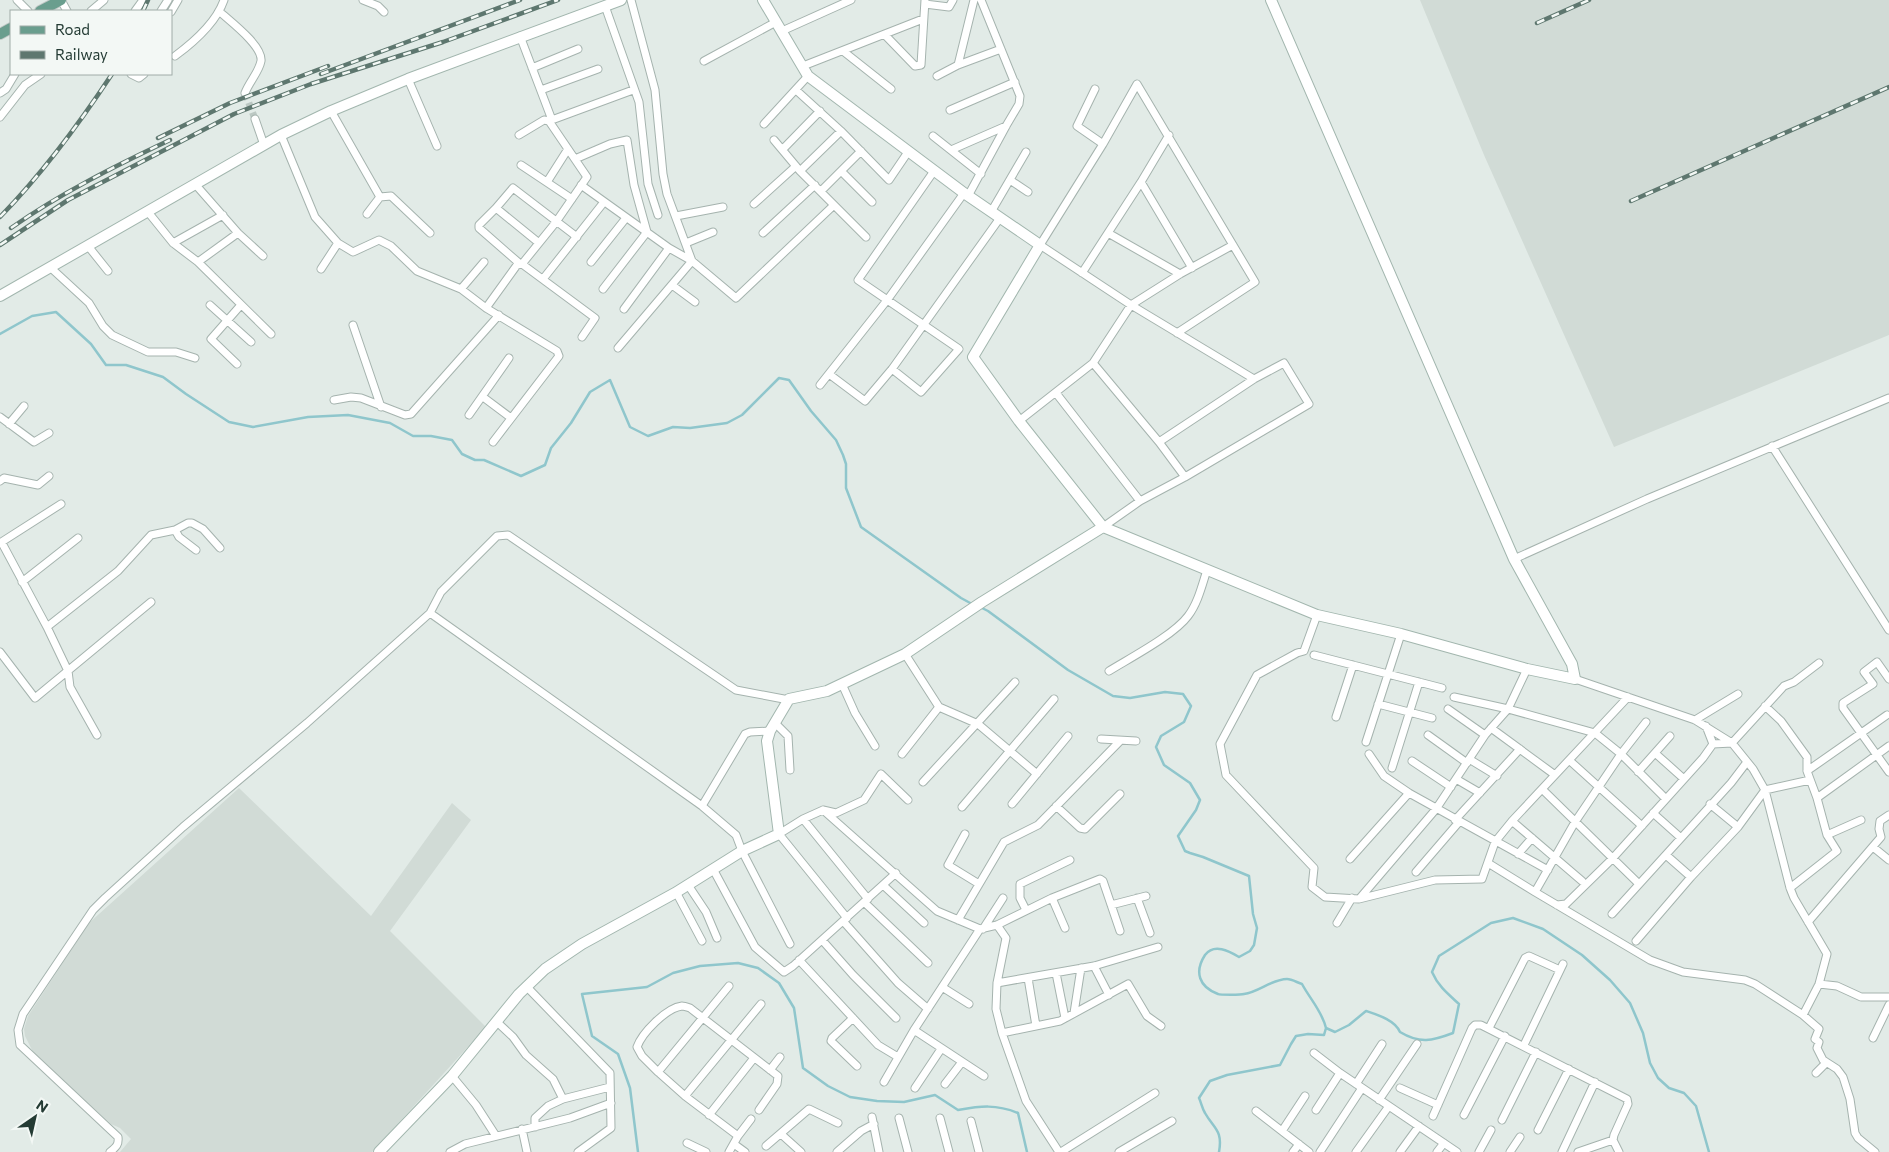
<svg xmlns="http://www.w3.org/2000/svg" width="1889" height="1152" viewBox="0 0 1889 1152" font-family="Commissioner,sans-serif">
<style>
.built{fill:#d1dbd6}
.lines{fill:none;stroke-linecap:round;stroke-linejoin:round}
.stream{stroke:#8fc6cc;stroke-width:2.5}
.street-tunnel{stroke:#bcc8c3;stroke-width:7;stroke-dasharray:7 3.5;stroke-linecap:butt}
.street-casing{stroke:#a5b3ae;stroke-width:9}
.secondary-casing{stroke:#a2b6ae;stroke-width:12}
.primary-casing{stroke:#c2c8c6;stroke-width:12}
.street{stroke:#fff;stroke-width:7}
.secondary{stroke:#fff;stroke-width:10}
.primary{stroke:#6a9e8e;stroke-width:10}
.rail-casing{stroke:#5e776f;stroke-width:4.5}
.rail{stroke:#f3f8f5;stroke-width:2.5;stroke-dasharray:8;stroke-linecap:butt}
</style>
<rect width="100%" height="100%" fill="#e2ebe7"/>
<path class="built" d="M1420,0H1889V335L1614,447L1484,155Z
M239,788L371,916L452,803L471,820L390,931L486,1027L372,1152H120L131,1139L120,1128L111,1124L34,1054L25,1036L24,1029L28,1016L89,923Z"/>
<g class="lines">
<path class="stream" d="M0,334L32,316L56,312L91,344L106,365H126L163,377L186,394L229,422L253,427L308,417L348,415L390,423L413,436H431L452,440L462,454L475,460H484L521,476L545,465L551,448L571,423L590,392L610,380L630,427L648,436L673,427L690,428L727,423L742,415L779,378L789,380L811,411L836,440L843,455L846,464V488L861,527L961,598L972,604
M980,607L988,611L1068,670L1113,696L1130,698L1165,692L1183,694L1191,706L1184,722L1161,736L1156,747L1164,765L1190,783L1200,800L1196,810L1178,836L1185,851L1190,853L1203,857L1249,876L1253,914L1257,928L1254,945L1250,951L1239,957C1229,951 1214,943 1205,955C1194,972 1199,987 1218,994C1220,995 1241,995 1244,994C1259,992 1272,979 1287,979C1292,979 1298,983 1302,984C1310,999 1322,1011 1326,1028L1335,1032L1349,1025L1366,1011C1378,1015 1395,1020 1400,1032C1420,1044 1432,1041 1453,1033L1459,1004C1448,994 1438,986 1432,972L1439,956L1491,923L1513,918L1543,929L1582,955L1610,980L1630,1003L1643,1033L1650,1063L1658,1078L1669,1088L1684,1093L1696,1106L1709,1152
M638,1152L630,1088L618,1054L592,1036L582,994L647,987L673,973L700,966L738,963L758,968L779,983L794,1008L803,1068L828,1086L850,1097L877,1101L904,1102L935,1095L958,1110C981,1106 996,1104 1018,1113L1027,1152
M1219,1152C1223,1130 1214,1129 1205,1113C1202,1108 1201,1102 1199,1098L1210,1081L1227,1075L1280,1065L1291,1044L1296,1036L1308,1034L1324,1035L1326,1028"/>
<path class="street-tunnel" d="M245,93L255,119"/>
<defs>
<path id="street" d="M17,0L28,11
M61,0L67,11
M363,0L378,6L384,12
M925,4L949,7L953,0
M605,6L639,102L648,184L658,215
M91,11L104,0
M135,11L143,0
M161,11L168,0
M171,12L178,0
M220,12C231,22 263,46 261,61C259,72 249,82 245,93
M782,31L851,0
M885,35L915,66L921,65L925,0
M520,36L552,120
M843,51L891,89
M175,56C194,42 216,23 224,0
M704,61L776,22
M958,65L974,0
M803,66L923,19
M532,68L578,49
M131,74L139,78L144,74
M937,76L958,65L1001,49
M408,79L437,146
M1095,89L1077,126L1103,144
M541,90L598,69
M796,90L841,131L889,180L908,152
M0,93L6,89L15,74
M950,110L1015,82
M331,111L380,197L391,196L430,233
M0,117L25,85L41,74
M255,119L264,145
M764,124L808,76
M281,135L315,217L338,243L353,252L379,240L391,246L417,271L461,289L486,308L557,351L559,356L493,442
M519,135L544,120L549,121L633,90
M933,136L981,174
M774,140L800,171L866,237
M783,149L820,111
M951,150L1006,126
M575,159L610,144L627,140L634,185L647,232L603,289
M521,165L572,199
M800,171L841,131
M841,171L872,202
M1010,180L1028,192
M547,182L568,149
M1141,182L1192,268
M195,184L238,233L263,256
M581,185L669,248L692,261L736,298L834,205
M821,191L861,151
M968,196L1006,126L1019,104L1020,96L981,0
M754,204L796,166
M496,208L479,225V228L519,263
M148,212L173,243L198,262L271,334
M991,212L1026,152
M367,214L380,197
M676,216L723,207
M763,233L815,185
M1108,233L1180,274
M173,243L223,215
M539,243L496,208L513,188L577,237
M686,243L713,232
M88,246L108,271
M198,262L238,233
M591,262L626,218
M522,264L595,318L582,337
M51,268L89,303L103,326L112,335L148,352H176L195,358
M321,269L338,243
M1082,273L1141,182L1169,135
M543,279L604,202
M672,285L695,302
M461,289L484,262
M210,305L251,342
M486,308L517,265L522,264L556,222L587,177L549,121
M624,309L669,248
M353,325L381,407
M1177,333L1255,282L1137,84L1103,144L1040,245L1131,305L1254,379
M618,348L692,261L667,194L663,174L655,90L631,0
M1093,363L1159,442L1185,477
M237,364L211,339L240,306
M892,369L921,392L959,349L858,280L934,171
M829,374L865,401L892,369L1000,218
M820,385L888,299L964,193
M1056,393L1140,501
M483,397L511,418
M334,400L351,397L361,398L405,415L411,414L499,315
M469,415L509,358
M0,417L34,442L49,433
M1019,421L1093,363L1131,305L1180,274L1233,245
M9,424L24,406
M1772,446L1889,630
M0,481L4,478L38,485L49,476
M1103,527L1140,501L1185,477L1309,404L1284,363L1254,379L1159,442
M175,530L179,537L196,550
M0,543L61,504
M2,543L47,627L68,671L70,687L97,735
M1514,559L1647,499L1889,398
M22,582L78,538
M430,613L441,592L497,536L508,535L736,690L789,700
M1317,615L1304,651L1297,653L1257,675L1220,744L1226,775L1314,868L1312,887L1325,897L1359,899L1435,880L1482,879L1495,842L1512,821L1628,697
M47,627L118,571L151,535L175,530L188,523H192L203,529L220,548
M0,652L35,698L151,602
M905,654L939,707L978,724L1037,774
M1314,655L1442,688
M1109,671C1130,658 1174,635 1188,616C1198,603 1202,585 1207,570
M1889,679L1877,662L1864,672L1873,684L1843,703V708L1889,772
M842,684L855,713L875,746
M1454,697L1508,709L1595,733L1621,754L1666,799
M1378,704L1432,718
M1765,706L1781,721L1807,757V771L1817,798L1827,835L1837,851L1790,888
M1448,709L1485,735
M1336,717L1353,665
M1695,720L1738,694
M775,723L788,736L790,770
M1706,726L1713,744
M1491,728L1555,775
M1428,735L1467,763
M1101,739L1136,741
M1366,742L1401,634
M1713,744L1732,743L1784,686L1794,682L1819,663
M1655,753L1684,779
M902,754L939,707
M1369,754L1384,776L1409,793L1548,870
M1469,759L1497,776
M1569,760L1642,826
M1412,761L1451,787
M1392,768L1419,682
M1807,771L1887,715
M1638,772L1670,736
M1456,779L1480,793
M923,782L1015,682
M1542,789L1639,884
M1817,798L1889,746
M1012,804L1068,736
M1710,804L1738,827
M702,806L745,734L750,732L770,731
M1056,806L1080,828L1085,829L1120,794
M962,807L1054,699
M823,810L937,911L980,929L997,925L1052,898L1100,879L1103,881L1120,931
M1653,813L1681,838
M803,819L868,899
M1455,820L1520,749
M1512,821L1582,881
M965,834L948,865L979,884
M1827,835L1861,820
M1873,847L1889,860
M1518,854L1532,838
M1666,855L1691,877
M1350,859L1409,793
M1488,863L1535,892L1575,822L1621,754L1646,722
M713,869L755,947L784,972L793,966L896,873
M1416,872L1459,822
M688,885L706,912L717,938
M883,885L924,923
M676,892L702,941
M1535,892L1650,960L1683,972L1745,980L1755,984L1803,1015L1819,984L1827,954L1794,898L1790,888L1765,790L1753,769L1732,743L1695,720L1575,679
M1052,898L1065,928
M1137,898L1150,933
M1360,898L1436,809L1485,735L1508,709L1527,669
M864,902L928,963
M1111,905L1146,896
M1557,905L1566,904L1612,859L1703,758L1713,744
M1026,910L1020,898V884L1070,860
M1612,914L1731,783L1747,762
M847,918L779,834L803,819L823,810L836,813L864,800L881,774L908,800
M958,920L1004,842L1038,825L1120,741
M843,921L898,983L928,1009
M1808,922L1881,837L1879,829L1880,821L1889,815
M1337,923L1352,898
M997,925L1006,938L997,983L996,1009L1002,1033L1026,1101L1059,1152
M983,929L1003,898
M822,940L853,975L896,1018
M1636,941L1691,877L1738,827L1765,790L1810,780
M799,960L878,1045L898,1057
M1094,966L1109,995
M1056,973L1065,1018
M1028,978L1036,1026
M997,983L1094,966L1158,947
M1819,984L1837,986L1861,997H1889
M526,986L610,1073L611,1128L578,1152
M729,986L658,1072L685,1096L738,1136
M942,987L969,1004
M1074,1013L1081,968
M1803,1015L1819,1029L1815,1039L1819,1042L1817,1048L1823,1060L1837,1069L1843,1077L1850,1099L1855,1133L1858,1138L1875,1152
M853,1018L832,1038L831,1041L857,1066
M497,1022L513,1037L526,1055L553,1079L563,1099
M1489,1028L1525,958L1529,956L1560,970
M914,1030L984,1076
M1002,1033L1060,1021L1128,984L1147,1016L1161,1026
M1873,1038L1889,1005
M1524,1045L1563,964
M1314,1053L1340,1073L1457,1152
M770,1070L780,1057
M658,1072L642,1056L637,1047C642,1033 666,1008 682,1006C684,1006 687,1007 690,1008L778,1076L777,1084L759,1110
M1816,1073L1826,1063
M452,1076L476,1105L496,1136
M884,1082L914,1030L980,929
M945,1084L962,1062
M1356,1084L1382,1044
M915,1088L941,1049
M1400,1088L1438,1105
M685,1096L761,1004
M1379,1100L1417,1044
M1316,1110L1340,1073
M1256,1111L1309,1152
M709,1115L754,1058
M1464,1115L1505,1036
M1433,1116L1472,1028L1475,1025H1481L1627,1099L1628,1104L1614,1135L1613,1140L1619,1152
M872,1117L879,1152
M899,1118L908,1152
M940,1118L949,1152
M1502,1120L1536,1052
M971,1121L979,1152
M535,1127V1118L548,1106L563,1099L610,1087
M522,1129L527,1152
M1538,1130L1569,1069
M1282,1131L1305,1096
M781,1134L801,1152
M687,1143L706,1152
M734,1144L745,1152
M766,1146L809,1109L838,1123
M110,1152C116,1147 119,1145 118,1137L20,1045L18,1030L23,1014L93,910L105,898L183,827L307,723L430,613L702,806L736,835L742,851L790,944
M450,1152L465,1144L570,1118L611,1103
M729,1152L738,1136L751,1119
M837,1152L861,1131L874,1124
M1061,1152L1155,1093
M1119,1152L1172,1121
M1293,1152L1299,1144
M1320,1152L1362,1088
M1356,1152L1389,1106
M1400,1152L1419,1126
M1437,1152L1444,1143
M1479,1152L1491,1130
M1510,1152L1520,1137
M1562,1152L1595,1082
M1578,1152L1613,1140"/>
<path id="secondary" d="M763,0L808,76L964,193L1040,245L973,357L1019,421L1103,527L1317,615L1401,634L1527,669L1575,679L1572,664L1514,559L1271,0
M0,296L281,135L331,111L408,79L621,0
M379,1152L452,1076L519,994L545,969L582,944L675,893L742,851L779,834L767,741L770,731L789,699L827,691L905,654L982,602L1103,527"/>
<path id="primary" d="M40,11L61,0
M0,34L11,28"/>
</defs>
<use href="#street" class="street-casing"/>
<use href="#secondary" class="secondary-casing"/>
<use href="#primary" class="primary-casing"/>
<use href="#street" class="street"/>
<use href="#secondary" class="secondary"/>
<use href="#primary" class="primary"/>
<defs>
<path id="rail" d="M143,11L148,0
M1537,23L1589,0
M321,74L520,0
M158,138L230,103L328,66
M1631,201L1889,87
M0,217C42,174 79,124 112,74
M11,228C61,193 115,166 170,140
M0,245L68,200L234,114L311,84L443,42L558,0"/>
</defs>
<use href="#rail" class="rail-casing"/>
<use href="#rail" class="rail"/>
</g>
<rect x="10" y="10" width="162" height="65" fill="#f3f8f5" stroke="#a0aca8"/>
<rect x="20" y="26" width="25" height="8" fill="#6a9e8e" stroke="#a0aca8"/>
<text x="55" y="35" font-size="15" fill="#243b34">Road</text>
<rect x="20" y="51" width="25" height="8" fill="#5e776f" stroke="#a0aca8"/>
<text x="55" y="60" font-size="15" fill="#243b34">Railway</text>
<g transform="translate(35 1117) rotate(34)" stroke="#f3f8f5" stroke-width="4" paint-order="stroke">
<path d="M0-4L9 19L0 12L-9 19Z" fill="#243b34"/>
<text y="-8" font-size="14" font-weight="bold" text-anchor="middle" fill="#243b34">N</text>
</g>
</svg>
